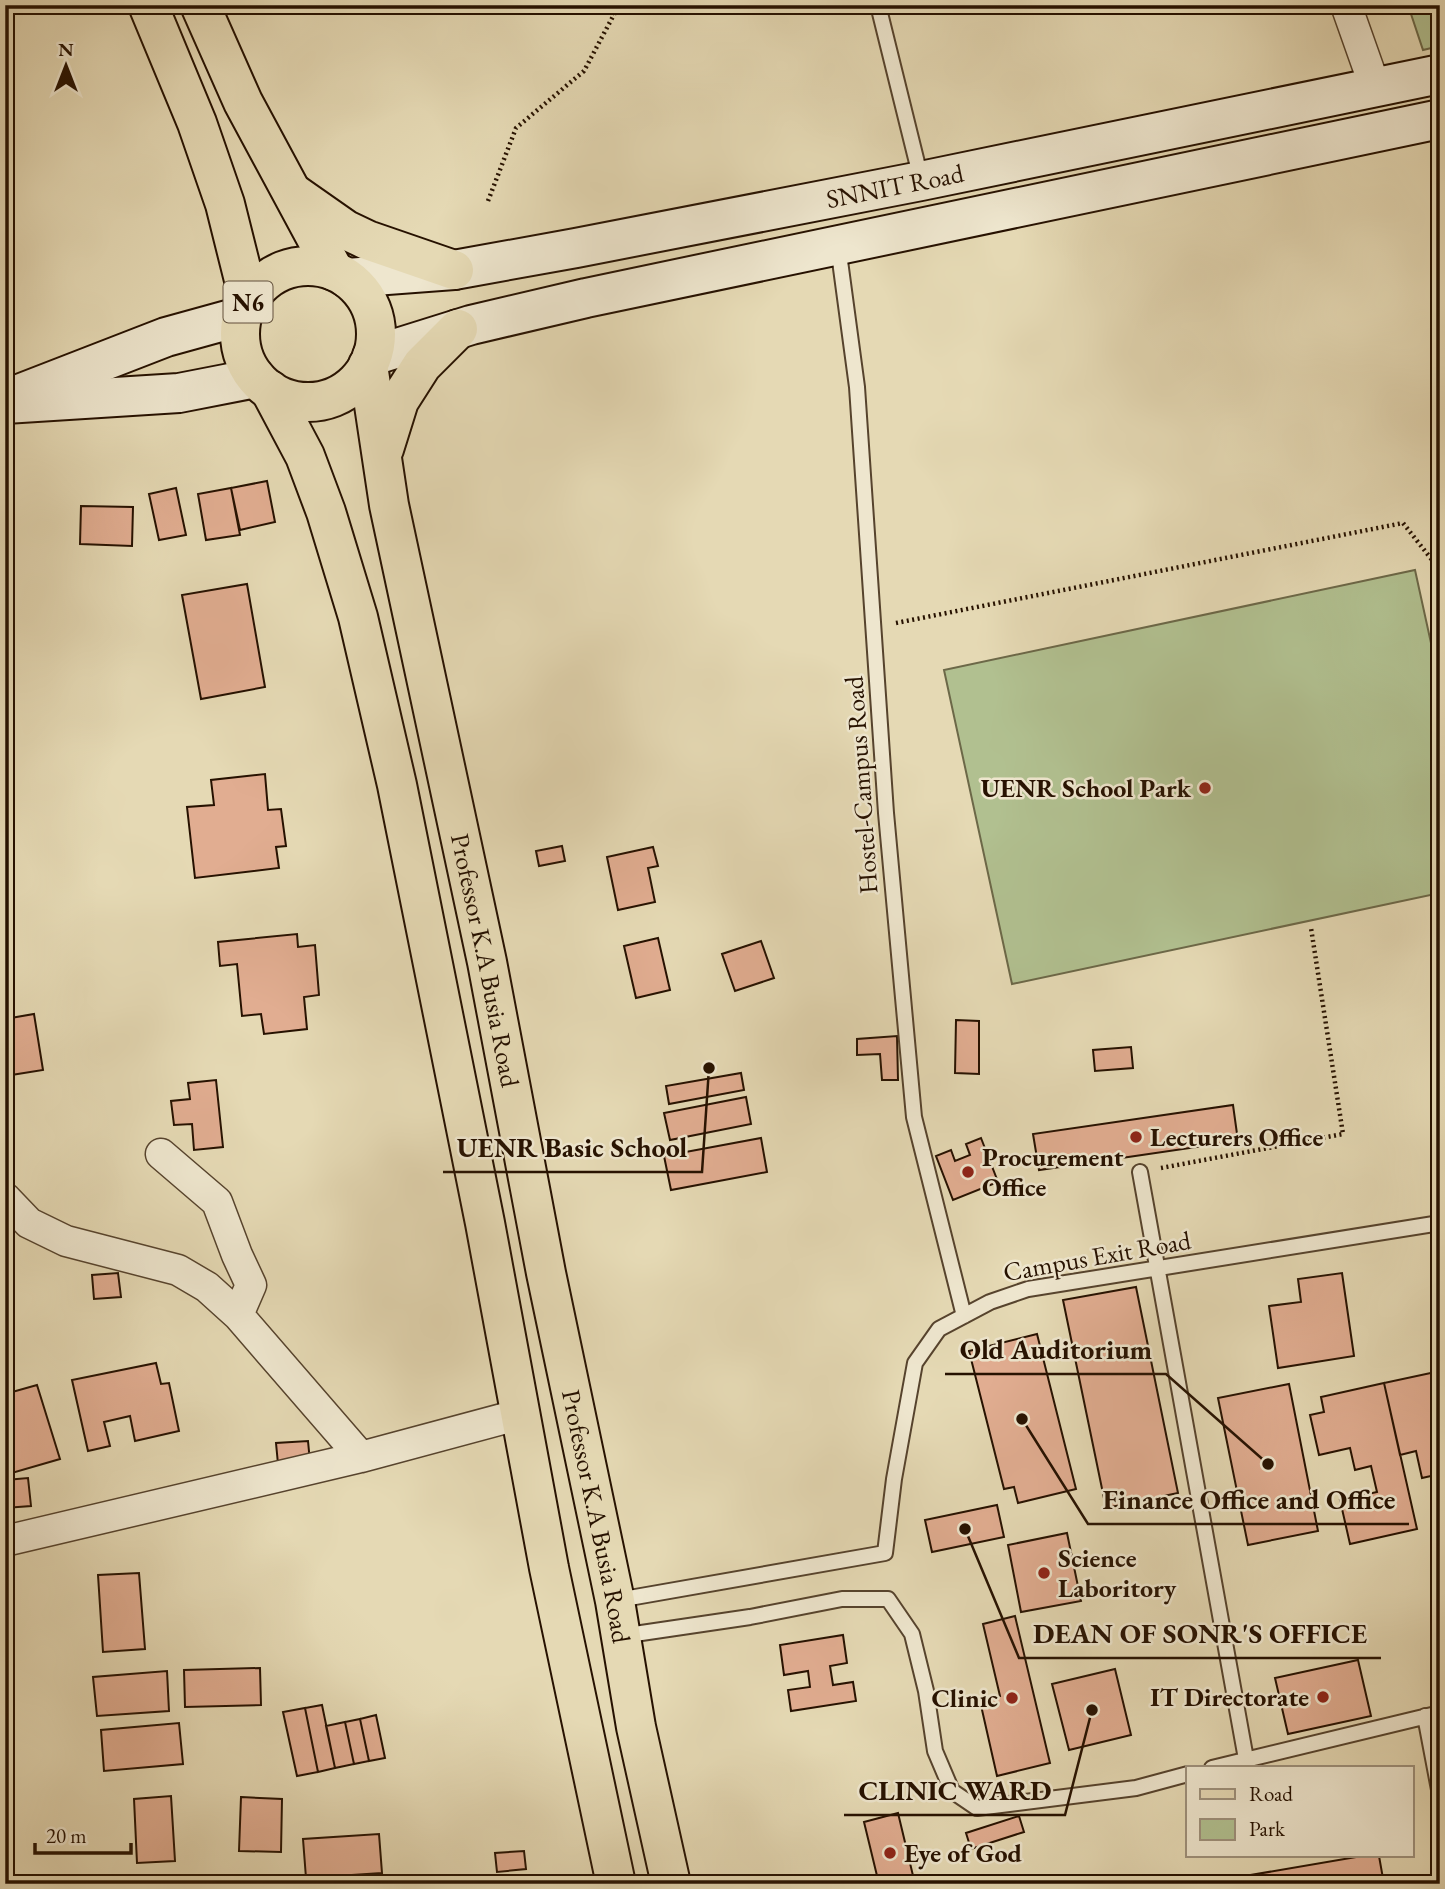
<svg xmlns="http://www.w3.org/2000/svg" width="1445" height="1889" viewBox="0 0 1445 1889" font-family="'EB Garamond',serif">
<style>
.green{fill:#b1c090;stroke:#6c6848;stroke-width:2}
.building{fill:#e1ad91;stroke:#261100;stroke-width:2}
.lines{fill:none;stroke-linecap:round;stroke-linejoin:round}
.lane-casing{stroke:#56432d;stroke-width:18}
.street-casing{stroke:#56432d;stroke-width:33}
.secondary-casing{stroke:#261100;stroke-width:42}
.primary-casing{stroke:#261100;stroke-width:42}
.path{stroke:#261100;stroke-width:4.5;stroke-dasharray:2 3.5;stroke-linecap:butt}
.lane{stroke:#eee6ce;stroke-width:14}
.street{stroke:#eee6ce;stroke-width:30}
.secondary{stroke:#eee6ce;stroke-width:38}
.primary{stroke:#e5d9b4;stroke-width:38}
.poi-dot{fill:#8f2418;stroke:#eee6ce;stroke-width:2.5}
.labels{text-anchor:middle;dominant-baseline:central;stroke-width:5;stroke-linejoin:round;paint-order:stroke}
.shield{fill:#eee6ce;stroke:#62513e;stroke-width:2}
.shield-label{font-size:24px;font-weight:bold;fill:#261100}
.street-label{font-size:26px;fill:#261100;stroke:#eee6ce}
.poi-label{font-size:26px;font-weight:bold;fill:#261100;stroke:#eee6ce;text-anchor:start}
.leader{fill:none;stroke:#261100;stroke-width:2.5}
.callout-dot{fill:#261100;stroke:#eee6ce;stroke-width:2.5}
.callout-label{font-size:28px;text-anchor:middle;font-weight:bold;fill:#261100;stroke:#eee6ce;stroke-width:5;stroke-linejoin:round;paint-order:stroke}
</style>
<rect width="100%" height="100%" fill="#e5d9b4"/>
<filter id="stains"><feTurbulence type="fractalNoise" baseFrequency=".00286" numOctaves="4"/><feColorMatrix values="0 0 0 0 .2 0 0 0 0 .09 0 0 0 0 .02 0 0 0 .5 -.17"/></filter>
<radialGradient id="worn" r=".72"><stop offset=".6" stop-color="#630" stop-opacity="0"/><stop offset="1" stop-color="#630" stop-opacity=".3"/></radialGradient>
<path class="green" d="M1408,5H1440V46L1423,50Z
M1415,570L1440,684V893L1012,984L944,670Z"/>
<path class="building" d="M267,481L275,522L240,530L231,488Z
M176,488L186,535L159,540L149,494Z
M231,488L240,535L206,540L198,494Z
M81,506L133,507L132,546L80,544Z
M247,584L265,687L201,699L182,595Z
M265,774L268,810L281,809L286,846L276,847L279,868L195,878L187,807L214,805L211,780Z
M562,846L565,861L539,866L536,851Z
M653,847L658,866L648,868L655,902L618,910L607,857Z
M297,934L298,947L315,945L319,995L304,997L307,1029L264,1034L261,1014L242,1016L237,964L220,966L218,942Z
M658,938L670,990L636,998L624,946Z
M761,941L774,978L735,991L722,954Z
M34,1014L43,1070L5,1076V1019Z
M956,1020L979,1021V1074L955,1073Z
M897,1036L898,1080H882L880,1054L857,1055V1039Z
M1131,1047L1133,1068L1095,1071L1093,1050Z
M741,1073L744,1090L669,1104L666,1086Z
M216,1080L223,1147L194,1150L192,1124L174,1125L171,1101L190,1099L188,1083Z
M746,1097L751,1124L670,1140L664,1113Z
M1233,1105L1238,1141L1039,1170L1033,1134Z
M761,1138L767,1172L671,1190L664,1156Z
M981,1138L998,1182L953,1200L936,1156L951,1150L955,1161L970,1155L966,1144Z
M118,1273L121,1297L94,1299L92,1275Z
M1342,1273L1354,1356L1278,1368L1269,1306L1301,1302L1298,1279Z
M1136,1287L1178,1493L1106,1508L1063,1300Z
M1037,1334L1076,1489L1018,1503L1014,1487L1004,1489L969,1351Z
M156,1363L161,1384L169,1383L179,1431L135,1441L130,1416L104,1422L110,1446L88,1451L72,1380Z
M1440,1371V1474L1422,1478L1416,1451L1400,1455L1384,1383Z
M1384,1383L1417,1529L1350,1544L1340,1500L1377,1492L1371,1466L1355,1470L1350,1448L1319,1455L1310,1415L1324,1412L1321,1397Z
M1289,1384L1318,1531L1248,1545L1218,1398Z
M37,1385L60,1459L5,1475V1394Z
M308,1441L310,1462L278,1464L276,1443Z
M28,1478L31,1506L5,1508L6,1480Z
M997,1505L1004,1537L932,1552L925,1520Z
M1067,1533L1081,1601L1021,1612L1008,1545Z
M139,1573L145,1649L103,1652L98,1575Z
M1015,1616L1050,1763L997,1776L980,1701L1000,1696L983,1624Z
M843,1635L847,1663L830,1666L833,1685L853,1682L856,1701L791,1711L788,1690L810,1687L808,1671L784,1675L780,1645Z
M1358,1660L1371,1716L1288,1734L1275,1678Z
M260,1668L261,1705L185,1707L184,1670Z
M1115,1669L1131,1735L1069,1750L1052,1684Z
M167,1671L169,1711L97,1716L93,1677Z
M322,1705L335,1768L318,1772L305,1708Z
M305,1708L318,1772L297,1776L283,1712Z
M376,1715L385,1758L369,1761L360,1719Z
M360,1719L369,1761L354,1764L345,1722Z
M345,1722L354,1764L335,1768L326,1726Z
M179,1723L183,1764L104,1771L101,1730Z
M171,1796L175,1861L137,1863L134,1799Z
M241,1797L282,1799L281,1852L239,1851Z
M898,1813L915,1884H879L864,1822Z
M1019,1816L1024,1832L971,1849L966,1833Z
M379,1834L382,1873L306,1878L303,1839Z
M524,1851L526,1869L497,1872L495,1853Z
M1362,1856H1379L1384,1884H1198Z"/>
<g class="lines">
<defs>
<path id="lane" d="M878,5L921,179
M838,246L857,387L886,813L914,1117L964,1316
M1140,1172L1246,1759
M618,1600L885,1553L894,1479L915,1363L939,1329L990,1302L1028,1289L1440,1223
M621,1636L750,1617L842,1599H888L912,1634L926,1691L935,1751L952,1791L977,1808L1136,1788L1188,1774
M1425,1716L1440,1795
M1212,1768L1440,1713"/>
<path id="street" d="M1346,5L1375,87
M161,1154L217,1202L237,1255L251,1285L238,1315
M5,1198L29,1223L66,1241L178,1270L207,1287L238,1315L361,1457
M5,1541L361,1457L521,1414"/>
<g id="secondary">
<path id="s1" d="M347,278L454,270L576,248L921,181L1440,74"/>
<path d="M372,356L471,325L586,298L1440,119"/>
<path d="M19,394L166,337L242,316"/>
<path d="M5,404L179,393L256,378"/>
</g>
<g id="primary">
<path d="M148,5L197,123L225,204L249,300"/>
<path d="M200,5L243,102L334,271"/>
<path d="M296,195L346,230L367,240L454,270"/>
<circle cx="308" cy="334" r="68"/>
<path id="s2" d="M368,365L389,505L487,962L546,1273L615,1601L636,1727L671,1884"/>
<path d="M270,390L305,456L326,512L358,617L397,785L485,1223L549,1568L616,1884"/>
<path d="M384,449L399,401L422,365L458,329"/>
</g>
</defs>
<use href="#lane" class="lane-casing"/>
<use href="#street" class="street-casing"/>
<use href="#secondary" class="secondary-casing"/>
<use href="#primary" class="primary-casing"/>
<path class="path" d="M607,5L615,14
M488,201L516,128L584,71L619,5
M896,623L1403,523L1440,570
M1161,1168L1343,1134L1311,928"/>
<use href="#lane" class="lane"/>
<use href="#street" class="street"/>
<use href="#secondary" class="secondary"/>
<use href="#primary" class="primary"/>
</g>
<g class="poi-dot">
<circle cx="1205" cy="788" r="7"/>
<circle cx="1136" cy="1137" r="7"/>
<circle cx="968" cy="1172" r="7"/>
<circle cx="1044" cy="1573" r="7"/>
<circle cx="1323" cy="1697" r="7"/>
<circle cx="1012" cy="1698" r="7"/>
<circle cx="890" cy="1853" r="7"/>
</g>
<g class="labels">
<rect class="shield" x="223.5" y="281.5" width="49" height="41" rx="5"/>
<g class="shield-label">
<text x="248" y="302">N6</text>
</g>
<g class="street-label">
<text stroke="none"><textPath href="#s1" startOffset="556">SNNIT Road</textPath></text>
<text transform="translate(861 785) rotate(-94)">Hostel-Campus Road</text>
<text stroke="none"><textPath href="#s2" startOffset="607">Professor K.A Busia Road</textPath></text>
<text transform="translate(1097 1256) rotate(-10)">Campus Exit Road</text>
<text stroke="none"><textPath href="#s2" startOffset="1174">Professor K.A Busia Road</textPath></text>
</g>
<g class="poi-label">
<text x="1191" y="788" text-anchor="end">UENR School Park</text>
<text x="1150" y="1137">Lecturers Office</text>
<text x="982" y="1157">Procurement<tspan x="982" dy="30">Office</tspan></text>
<text x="1058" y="1558">Science<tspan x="1058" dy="30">Laboritory</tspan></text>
<text x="1309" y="1697" text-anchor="end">IT Directorate</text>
<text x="998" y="1698" text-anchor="end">Clinic</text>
<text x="904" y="1853">Eye of God</text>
</g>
</g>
<path class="leader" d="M709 1068L702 1172H443M1268 1464L1166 1374H945M1022 1419L1088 1524H1409M965 1529L1019 1658H1381M1092 1710L1065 1815H844"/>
<g class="callout-dot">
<circle cx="709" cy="1068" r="7"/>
<circle cx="1268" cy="1464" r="7"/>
<circle cx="1022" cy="1419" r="7"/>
<circle cx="965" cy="1529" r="7"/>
<circle cx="1092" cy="1710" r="7"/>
</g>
<g class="callout-label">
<text x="572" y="1157">UENR Basic School</text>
<text x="1056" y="1359">Old Auditorium</text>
<text x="1249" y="1509">Finance Office and Office</text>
<text x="1200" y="1643">DEAN OF SONR'S OFFICE</text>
<text x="955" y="1800">CLINIC WARD</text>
</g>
<rect width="1445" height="1889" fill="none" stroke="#e5d9b4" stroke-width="28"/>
<rect x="7" y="7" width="1431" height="1875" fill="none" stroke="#261100" stroke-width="3.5"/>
<rect x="14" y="14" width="1417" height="1861" fill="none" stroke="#261100" stroke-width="2"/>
<rect x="1186" y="1766" width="228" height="91" fill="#eee6ce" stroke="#9e917c" stroke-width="2"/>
<rect x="1200" y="1789" width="35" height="10" fill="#e5d9b4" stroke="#9e917c" stroke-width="2"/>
<text x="1249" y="1801" font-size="21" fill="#261100">Road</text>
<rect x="1200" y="1819" width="35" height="21" fill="#b1c090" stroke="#9e917c" stroke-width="2"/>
<text x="1249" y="1836" font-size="21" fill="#261100">Park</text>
<g transform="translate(66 66)" stroke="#eee6ce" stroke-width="5" paint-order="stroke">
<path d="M0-5L12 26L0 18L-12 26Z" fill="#261100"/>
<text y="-10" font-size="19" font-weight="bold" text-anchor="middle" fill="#261100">N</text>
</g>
<path d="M35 1843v10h96v-10" fill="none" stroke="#261100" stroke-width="3.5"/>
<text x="46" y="1843" font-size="21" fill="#261100" stroke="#eee6ce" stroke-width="5" paint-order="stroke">20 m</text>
<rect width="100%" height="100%" filter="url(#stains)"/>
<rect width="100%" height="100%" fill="url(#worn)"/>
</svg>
